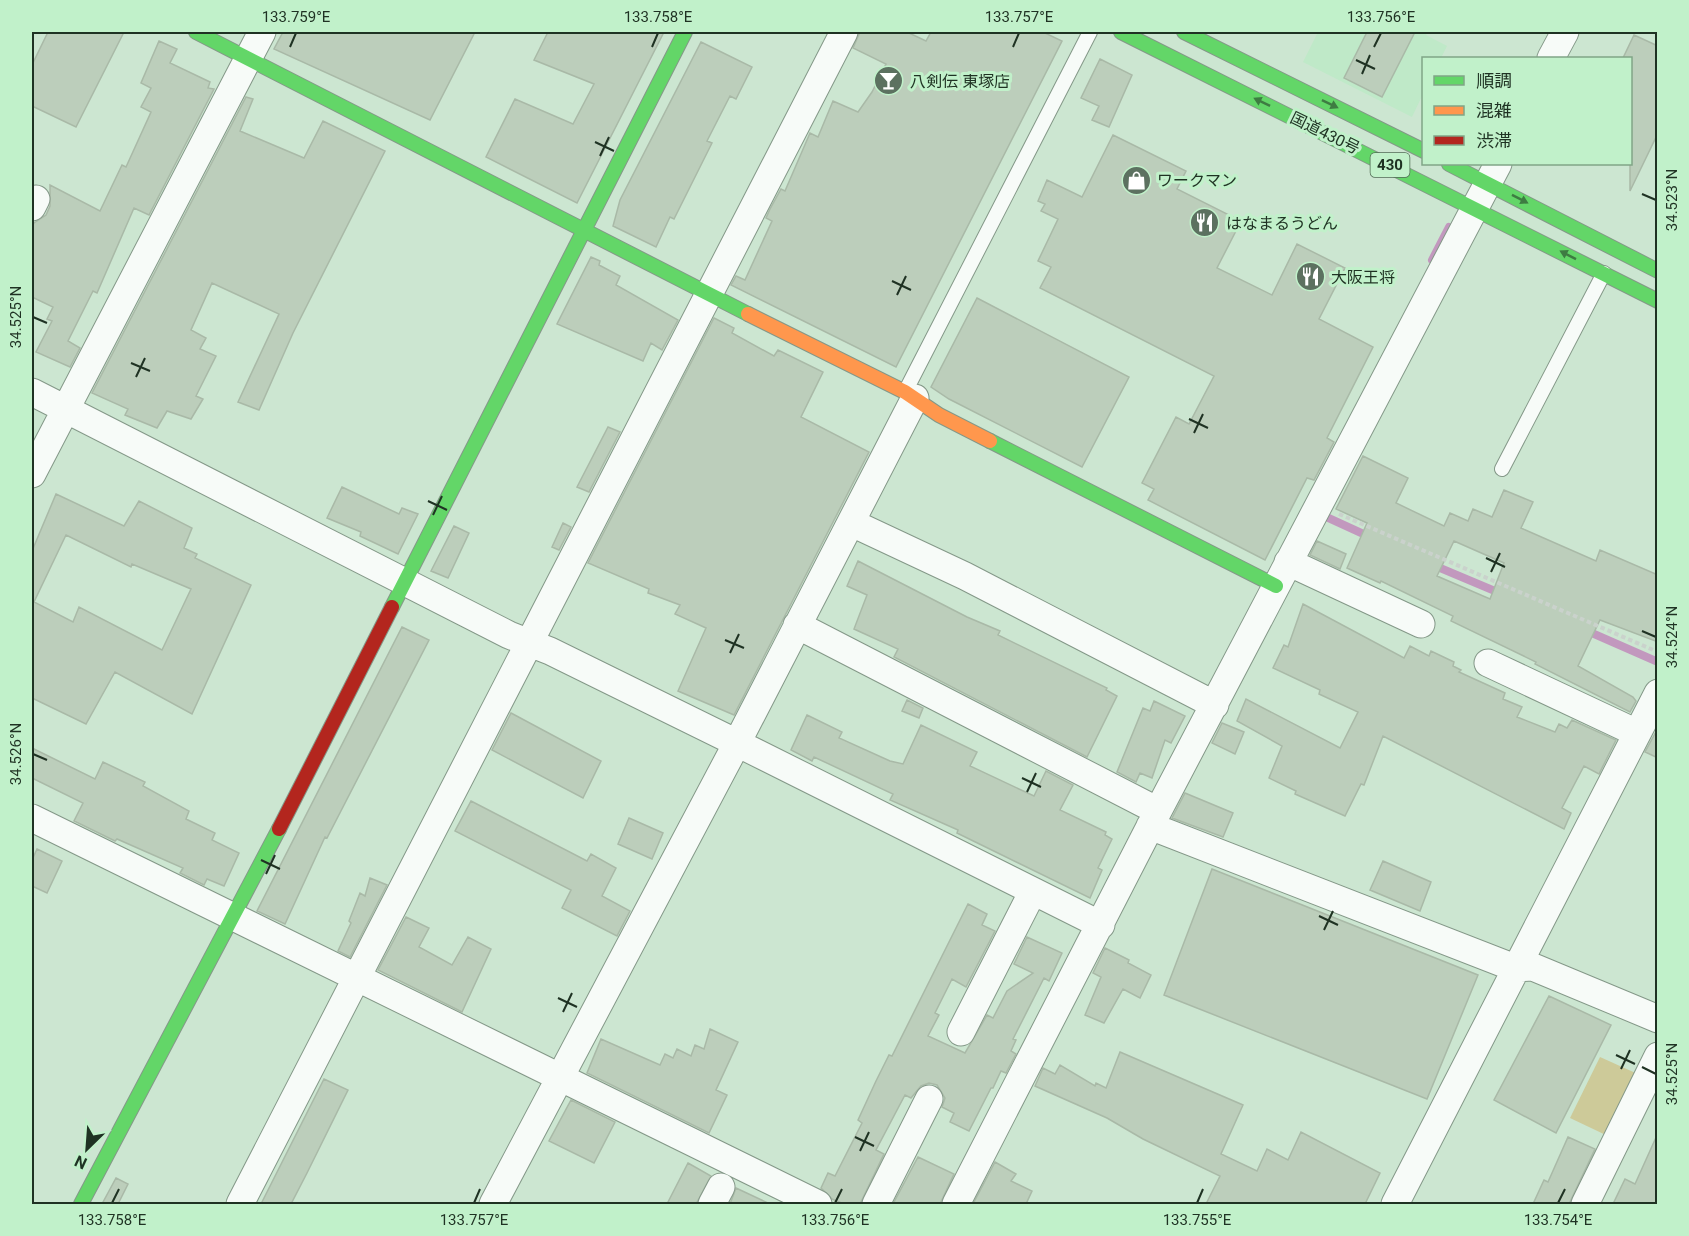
<svg xmlns="http://www.w3.org/2000/svg" width="1689" height="1236" viewBox="0 0 1689 1236" font-family="Roboto,'Noto Sans JP',sans-serif">
<style>
.built{fill:#bfe9c8}
.green{fill:#cdca99}
.lines{fill:none;stroke-linecap:round;stroke-linejoin:round}
.stream{stroke:#c298be;stroke-width:8}
.building{fill:#bccebb;stroke:#a9b9a7;stroke-width:1.5;fill-rule:evenodd}
.lane-casing{stroke:#849888;stroke-width:16}
.street-casing{stroke:#849888;stroke-width:29}
.fast-casing{stroke:#849888;stroke-width:16}
.slow-casing{stroke:#849888;stroke-width:16}
.jam-casing{stroke:#849888;stroke-width:16}
.path{stroke:#cad2cc;stroke-width:4;stroke-dasharray:4.5 3;stroke-linecap:butt}
.lane{stroke:#f7fbf8;stroke-width:14}
.street{stroke:#f7fbf8;stroke-width:27}
.fast{stroke:#63d668;stroke-width:14}
.slow{stroke:#ff974d;stroke-width:14}
.jam{stroke:#b3261e;stroke-width:14}
.oneway{fill:#3e7c42}
.ticks{fill:none;stroke:#1f3223;stroke-width:2}
.labels{text-anchor:middle;dominant-baseline:central;stroke-width:6;stroke-linejoin:round;paint-order:stroke}
.shield{fill:#c1f1ca;stroke:#506b55;stroke-width:1.5}
.shield-label{font-size:15px;font-weight:bold;fill:#1f3223}
.poi-label{font-size:16px;fill:#1f3223;stroke:#c1f1ca;text-anchor:start}
.street-label{font-size:16px;fill:#1f3223;stroke:#c1f1ca}
.neatline{fill:none;stroke:#1f3223;stroke-width:2}
.ticks-label{font-size:15px;text-anchor:middle;fill:#1f3223}
</style>
<rect width="100%" height="100%" fill="#cce6d1"/>
<path class="built" d="M1318,32H1428L1426,35L1447,46L1441,58H1424L1423,94L1412,117L1303,62Z"/>
<path class="green" d="M1600,1057L1640,1075L1610,1137L1570,1118Z"/>
<g class="lines">
<path class="stream" d="M1432,260L1449,227
M1322,515L1370,537
M1433,565L1502,594
M1585,630L1658,662"/>
</g>
<path class="building" d="M48,32H124L76,127L32,106V65Z
M283,32H475L430,120L274,49Z
M548,32H664L577,203L486,157L515,99L573,124L594,84L534,60Z
M860,32H907L926,41L931,32H1043L1062,41L896,367L731,285L736,276L745,280L772,221L766,218L770,209L781,189L785,191L810,133L818,137L833,101L858,112L872,92L886,64L853,48Z
M1367,32H1415L1382,97L1344,78Z
M1634,35L1658,46V133L1630,191V58H1623Z
M159,41L177,49L170,63L210,82L208,88L214,89L149,215L134,208L97,293L93,291L68,341L80,348L70,367L36,352L52,321L47,319L53,307L32,297V227L34,223L46,215L50,206V185L100,211L122,165L126,167L151,112L141,107L151,88L141,83Z
M701,42L752,67L736,99L730,96L707,141L712,143L674,219L670,217L656,247L613,226L620,200Z
M1100,59L1132,75L1109,127L1092,120L1099,106L1081,98Z
M246,97L253,99L240,131L304,158L323,121L385,151L293,333L259,410L238,402L279,314L212,283L191,330L206,338L200,349L216,356L196,396L203,399L191,419L167,411L157,428L125,415L128,409L92,393Z
M1113,135L1186,171L1177,189L1241,221L1217,268L1272,295L1297,244L1345,268L1319,319L1373,347L1327,438L1334,442L1314,480L1307,478L1265,560L1148,500L1154,489L1142,483L1176,417L1189,424L1214,376L1040,288L1051,267L1038,261L1058,219L1041,211L1045,204L1038,201L1047,180L1082,197Z
M591,257L600,261L599,265L620,276L616,285L678,320L662,350L651,343L643,361L557,324Z
M977,298L1129,377L1082,467L949,399L931,387Z
M714,318L734,328L732,333L774,356L778,350L823,372L801,417L869,452L734,715L678,691L706,628L675,614L680,605L648,593L649,589L588,563Z
M608,427L620,432L589,492L577,487Z
M1363,456L1408,478L1396,503L1444,526L1450,513L1468,521L1473,509L1492,517L1504,490L1533,502L1521,528L1596,561L1600,550L1658,575V642L1600,620L1578,666L1633,697L1636,701L1630,712L1535,664L1536,662L1451,621L1453,616L1381,581L1380,583L1347,568L1367,523L1336,509ZM1454,541L1504,563L1490,599L1437,576Z
M342,487L399,514L402,508L418,514L398,554L360,536L361,532L327,518Z
M56,494L124,526L139,501L192,528L184,548L197,554L195,558L251,585L192,714L115,672L86,724L32,698V551ZM66,535L131,567L132,564L191,589L162,650L79,607L73,622L34,602Z
M563,523L571,527L559,550L552,547Z
M454,526L469,533L448,578L431,571Z
M1317,541L1346,554L1340,569L1310,555Z
M858,561L967,617L1000,631L998,635L1107,688L1106,690L1117,696L1087,757L894,657L898,649L854,629L867,595L847,586Z
M1303,604L1404,658L1410,646L1429,656L1431,651L1454,662L1453,666L1461,670L1459,672L1505,693L1503,699L1522,707L1517,717L1555,732L1559,724L1567,728L1572,720L1616,740L1599,774L1584,766L1562,808L1571,813L1564,829L1383,736L1364,785L1361,784L1345,816L1295,794L1296,791L1269,778L1282,746L1237,721L1246,699L1340,748L1358,712L1319,694L1320,690L1273,668L1284,645L1288,647Z
M402,627L429,640L327,838L325,837L285,924L257,911Z
M907,700L923,708L919,718L902,711Z
M1154,701L1185,716L1171,743L1165,740L1152,778L1140,773L1136,782L1117,772L1143,708L1150,711Z
M511,713L601,761L583,798L492,750Z
M807,715L842,732L839,738L890,761L903,764L921,725L977,752L970,766L1034,796L1046,771L1073,785L1060,810L1106,832L1105,835L1112,839L1098,868L1102,870L1090,898L957,833L958,830L890,800L893,794L814,757L812,761L791,750Z
M1222,723L1244,732L1235,754L1212,743Z
M1658,728V758L1645,752Z
M32,748L95,779L103,762L145,782L143,786L189,811L186,819L215,833L212,840L239,853L224,886L207,879L204,885L180,873L183,868L117,839L115,841L74,821L83,803L32,778Z
M1185,793L1233,813L1223,837L1172,818Z
M471,801L587,861L591,854L616,868L602,896L630,911L617,936L562,908L571,890L455,831Z
M629,818L663,833L652,859L618,844Z
M37,849L62,861L47,893L32,886V860Z
M1383,861L1431,882L1420,911L1370,890Z
M1212,869L1478,975L1427,1099L1164,995Z
M370,878L387,885L350,957L338,951L351,923L349,921L360,893L365,896Z
M968,904L987,914L982,925L995,931L966,987L952,979L935,1013L939,1015L928,1036L965,1053L987,1015L993,1018L1007,991L1033,973L1014,964L1027,937L1062,953L1049,981L1044,978L1013,1039L1016,1040L1011,1051L1016,1054L1006,1073L1001,1071L993,1088H991L969,1131L950,1122L954,1113L942,1107L945,1098L937,1085L929,1083L921,1086L911,1098L905,1095L876,1150L884,1154L860,1204H844L832,1199L821,1188L828,1173L835,1176L862,1123L858,1120L876,1081L889,1055L892,1056Z
M406,917L429,928L419,947L452,965L468,937L491,949L462,1012L378,970Z
M1105,948L1129,960L1128,963L1151,975L1140,998L1123,989L1104,1023L1085,1015L1101,977L1093,973Z
M1549,996L1611,1025L1556,1133L1494,1100Z
M710,1029L738,1042L716,1090L727,1095L709,1133L587,1073L601,1039L660,1065L665,1054L673,1058L677,1049L691,1056L695,1045L704,1049Z
M1120,1052L1243,1105L1221,1154L1257,1171L1267,1149L1288,1160L1301,1132L1380,1173L1365,1204H1206L1220,1176L1143,1139L1107,1118L1035,1086L1043,1068L1055,1074L1060,1065L1095,1086L1096,1083L1106,1088Z
M324,1079L348,1090L307,1173L291,1204H261Z
M571,1100L615,1122L594,1163L549,1141Z
M1658,1133V1204H1613L1625,1179L1635,1184Z
M1568,1137L1595,1149L1569,1204H1533L1544,1180L1548,1182Z
M918,1157L954,1174L940,1204H893Z
M995,1162L1016,1174L1011,1181L1032,1191L1026,1204H973Z
M688,1163L711,1176L696,1204H667Z
M116,1178L128,1184L118,1204H102Z
M736,1188L770,1204H730Z"/>
<g class="lines">
<defs>
<path id="lane" d="M905,392L1090,32
M1502,469L1604,273"/>
<path id="street" d="M1551,58L1565,32
M32,207L36,199
M32,392L509,635L550,651L737,743L1101,925
M32,474L262,32
M852,523L965,576L1215,705
M1288,562L1421,624
M797,625L1158,811
M1488,663L1637,733
M32,818L818,1204
M1150,826L1515,968L1533,967L1658,1019
M961,1032L1033,891
M240,1204L844,32
M493,1204L737,743L915,398
M712,1204L721,1187
M876,1204L929,1099
M956,1204L1158,811L1498,164
M1395,1204L1658,693
M1585,1204L1658,1056"/>
<path id="fast" d="M196,32L748,314
M1121,32L1658,301
M1184,32L1424,151
M1449,164L1658,271
M990,441L1276,586
M392,607L685,32
M81,1204L279,829"/>
<path id="slow" d="M748,314L905,392L939,415L990,441"/>
<path id="jam" d="M279,829L392,607"/>
</defs>
<use href="#lane" class="lane-casing"/>
<use href="#street" class="street-casing"/>
<use href="#fast" class="fast-casing"/>
<use href="#slow" class="slow-casing"/>
<use href="#jam" class="jam-casing"/>
<path class="path" d="M1339,514L1658,652"/>
<use href="#lane" class="lane"/>
<use href="#street" class="street"/>
<use href="#fast" class="fast"/>
<use href="#slow" class="slow"/>
<use href="#jam" class="jam"/>
</g>
<defs><path id="oneway-solid" d="M-6-.8H1V-3.2L6.5 0L1 3.2V.8H-6Z" transform="scale(1.5)"/></defs>
<g class="oneway">
<use href="#oneway-solid" transform="translate(1262 102) rotate(-154)"/>
<use href="#oneway-solid" transform="translate(1330 104) rotate(26)"/>
<use href="#oneway-solid" transform="translate(1520 199) rotate(27)"/>
<use href="#oneway-solid" transform="translate(1568 255) rotate(-153)"/>
</g>
<path class="ticks" d="M290,47L296,33M652,47L658,33M1013,47L1019,33M1374,47L1381,33M1356,60L1375,69M1362,74L1370,55M595,142L614,151M600,156L609,137M1642,194L1656,200M892,281L911,290M897,295L906,276M33,317L47,323M131,363L150,371M136,377L145,358M1189,419L1208,428M1194,433L1203,414M428,501L447,510M433,515L442,496M1486,558L1505,567M1491,572L1500,553M1642,631L1656,637M725,640L744,648M730,653L739,634M33,754L47,760M1022,778L1041,787M1027,792L1036,773M261,860L280,869M266,874L275,855M1319,916L1338,925M1324,930L1333,911M558,998L577,1007M563,1012L572,993M1616,1055L1635,1064M1642,1067L1656,1074M1621,1069L1630,1050M855,1137L874,1146M860,1151L869,1132M112,1203L119,1189M474,1203L480,1189M835,1203L842,1189M1197,1203L1203,1189M1558,1203L1565,1189"/>
<defs>
<symbol id="bar-disc" viewBox="-11 -11 22 22"><circle r="9.5" fill="#5c7160" stroke="#c1f1ca"/><path d="M-6-5H6L.8 .8V4.5H3.5V6h-7V4.5H-.8V.8Z" fill="#fff"/></symbol>
<symbol id="shop-disc" viewBox="-11 -11 22 22"><circle r="9.5" fill="#5c7160" stroke="#c1f1ca"/><path d="M-5-2.5h2.3a2.7 3.5 0 0 1 5.4 0H5L5.5 6h-11ZM-1.5-2.5h3a1.5 2.3 0 0 0-3 0Z" fill="#fff"/></symbol>
<symbol id="restaurant-disc" viewBox="-11 -11 22 22"><circle r="9.5" fill="#5c7160" stroke="#c1f1ca"/><path d="M-5-6h1v4h1v-4h1v4h1v-4h1v5L-1.5 .5V6h-2V.5L-5-1ZM5-6V6H3V1.5H1.5Q1.5-4 5-6Z" fill="#fff"/></symbol>
</defs>
<g fill-rule="evenodd">
<use href="#bar-disc" x="872" y="64" width="33" height="33"/>
<use href="#shop-disc" x="1120" y="164" width="33" height="33"/>
<use href="#restaurant-disc" x="1188" y="206" width="33" height="33"/>
<use href="#restaurant-disc" x="1294" y="260" width="33" height="33"/>
</g>
<g class="labels">
<rect class="shield" x="1370.5" y="153" width="39" height="24" rx="4.5"/>
<g class="shield-label">
<text x="1390" y="165">430</text>
</g>
<g class="poi-label">
<text x="910" y="81">八剣伝 東塚店</text>
<text x="1157" y="180">ワークマン</text>
<text x="1226" y="223">はなまるうどん</text>
<text x="1331" y="277">大阪王将</text>
</g>
<g class="street-label">
<text transform="translate(1325 133) rotate(26)">国道430号</text>
</g>
</g>
<rect width="1689" height="1236" fill="none" stroke="#c1f1ca" stroke-width="66"/>
<rect x="1422" y="57" width="210" height="108" fill="#c1f1ca" stroke="#80a587" stroke-width="1.5"/>
<rect x="1434" y="76" width="30" height="9" fill="#63d668" stroke="#80a587" stroke-width="1.5"/>
<text x="1476" y="87" font-size="18" fill="#1f3223">順調</text>
<rect x="1434" y="106" width="30" height="9" fill="#ff974d" stroke="#80a587" stroke-width="1.5"/>
<text x="1476" y="117" font-size="18" fill="#1f3223">混雑</text>
<rect x="1434" y="136" width="30" height="9" fill="#b3261e" stroke="#80a587" stroke-width="1.5"/>
<text x="1476" y="147" font-size="18" fill="#1f3223">渋滞</text>
<g transform="translate(87 1149) rotate(205)" stroke="#c1f1ca" stroke-width="4.5" paint-order="stroke">
<path d="M0-4.5L10 22L0 15L-10 22Z" fill="#1f3223"/>
<text y="-9" font-size="16" font-weight="bold" text-anchor="middle" fill="#1f3223">N</text>
</g>
<rect x="33" y="33" width="1623" height="1170" class="neatline"/>
<g class="ticks-label">
<text x="296" y="22">133.759°E</text>
<text x="658" y="22">133.758°E</text>
<text x="1019" y="22">133.757°E</text>
<text x="1381" y="22">133.756°E</text>
<text transform="translate(1672 200) rotate(-90)" y="5">34.523°N</text>
<text transform="translate(16 317) rotate(-90)" y="5">34.525°N</text>
<text transform="translate(1672 637) rotate(-90)" y="5">34.524°N</text>
<text transform="translate(16 754) rotate(-90)" y="5">34.526°N</text>
<text transform="translate(1672 1074) rotate(-90)" y="5">34.525°N</text>
<text x="112" y="1225">133.758°E</text>
<text x="474" y="1225">133.757°E</text>
<text x="835" y="1225">133.756°E</text>
<text x="1197" y="1225">133.755°E</text>
<text x="1558" y="1225">133.754°E</text>
</g>
</svg>
